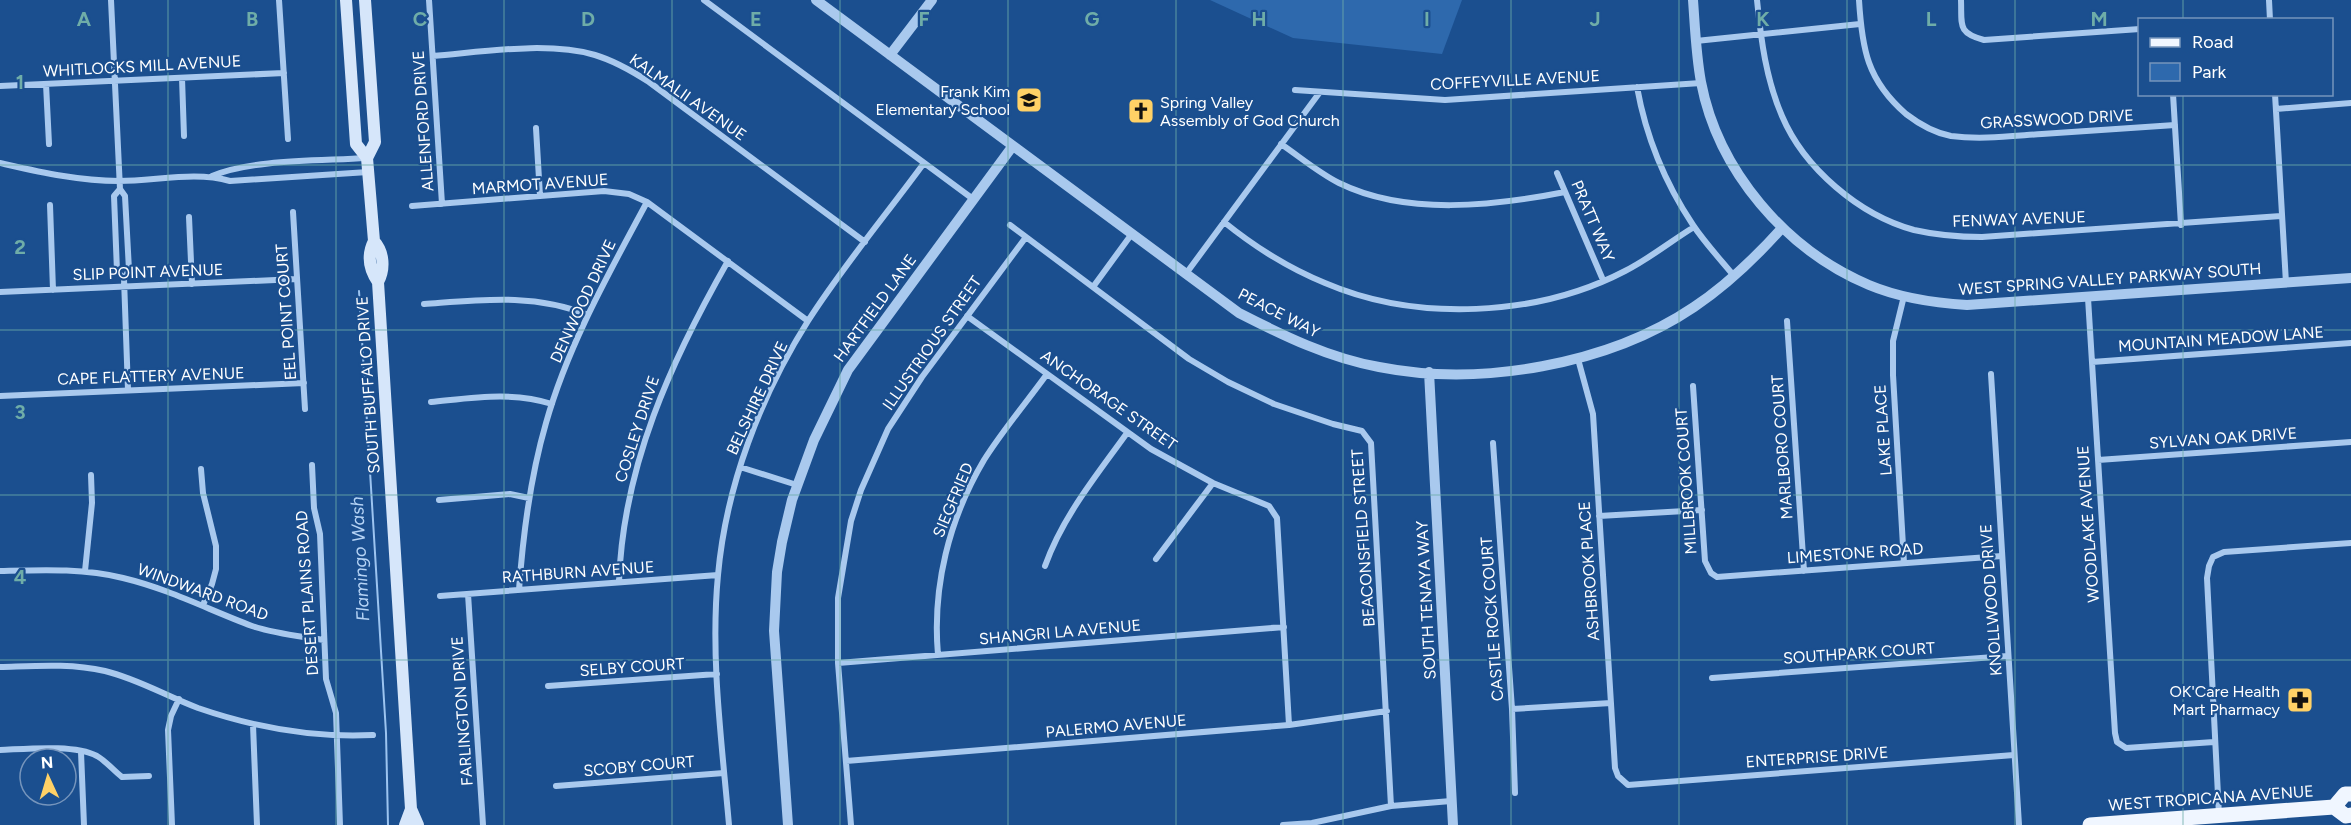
<svg xmlns="http://www.w3.org/2000/svg" width="2351" height="825" viewBox="0 0 2351 825" font-family="Figtree,sans-serif">
<style>
.green{fill:#2e69ad}
.lines{fill:none;stroke-linecap:round;stroke-linejoin:round}
.stream{stroke:#9cc4f0;stroke-width:2}
.minor{stroke:#a9c9ee;stroke-width:6}
.tertiary{stroke:#a9c9ee;stroke-width:10}
.secondary{stroke:#d6e6fa;stroke-width:12}
.primary{stroke:#f0f6ff;stroke-width:15}
.grid{fill:none;stroke:#6fada8;stroke-width:1.5;stroke-opacity:0.55}
.labels{text-anchor:middle;dominant-baseline:central;stroke-width:4.5;stroke-linejoin:round;paint-order:stroke}
.street-label{font-size:16px;fill:#fff;stroke:#1b4f8f}
.poi-label{font-size:16px;fill:#fff;stroke:#1b4f8f;text-anchor:end}
.water-label{font-size:18px;font-style:italic;fill:#b5d3f5;stroke:#1b4f8f}
.grid-label{font-size:20px;text-anchor:middle;font-weight:bold;fill:#6fada8;stroke:#1b4f8f;stroke-width:4.5;stroke-linejoin:round;paint-order:stroke}
</style>
<rect width="100%" height="100%" fill="#1b4f8f"/>
<path class="green" d="M1210,0H1462L1442,54L1293,38Z"/>
<g class="lines">
<path class="stream" d="M359,291L386,733L388,825"/>
<path class="minor" d="M111,0L120,189L125,196L129,270L124,279L128,390
M279,0L288,139
M429,0L442,204
M704,0L973,199
M1757,0C1761,40 1766,79 1782,116C1804,168 1859,215 1914,230C1936,235 1959,237 1982,237L2281,216
M1859,0C1862,49 1867,80 1906,114C1919,124 1935,133 1951,136C1981,140 2012,136 2042,134C2087,131 2131,128 2175,125
M1961,0C1962,25 1957,33 1984,40L2140,29
M2269,0L2270,20
M1696,41L1860,24
M433,56C482,52 547,41 595,55C615,61 632,71 649,82L865,242
M182,78L184,136
M46,84L49,144
M0,86L284,73
M1637,87C1646,137 1665,183 1693,225C1705,243 1720,259 1734,276
M1295,90L1445,100L1701,83
M2173,94L2181,225
M2275,94L2286,283
M2276,109L2351,103
M536,128L540,196
M1281,144C1300,157 1319,173 1339,183C1406,216 1494,206 1565,192
M0,163C40,172 78,181 119,181C156,181 195,171 230,181L368,172
M1557,173L1603,280
M212,176C252,159 321,161 366,158
M120,189L114,196L117,271L124,279
M50,205L53,290
M412,206L604,191L629,194L647,202L808,321
M293,212L305,409
M189,217L192,284
M1224,222C1255,247 1288,268 1325,283C1416,322 1537,317 1625,271C1649,259 1671,241 1694,227
M1010,225L1189,359L1228,382L1274,404L1333,424L1362,431L1371,443L1391,806
M1185,275L1320,92
M1093,287L1131,235
M0,292L297,279
M1904,296L1893,341V375L1904,563
M2088,298L2115,733L2117,742L2126,748L2214,742
M424,304C480,300 534,293 588,315
M967,316L1151,449L1213,483L1269,506L1277,518L1289,725
M1787,321L1804,571
M1578,359L1593,414L1615,768L1618,776L1628,785L2014,755
M2092,362L2351,343
M1991,374L2019,825
M1693,386L1705,561L1711,573L1717,577L2002,556
M0,396L304,383
M431,402C472,398 512,391 552,404
M1493,443L1512,709L1515,793
M2098,460L2351,442
M312,465L314,508L320,534L326,679L336,713L340,825
M740,467L797,485
M201,469L203,493L216,546V569L212,584L203,605
M439,500L510,494L529,498
M1599,516L1702,510
M1156,559L1213,483
M1045,566C1063,516 1096,476 1127,433
M0,571C41,570 83,568 123,578C169,589 209,610 252,626C275,634 300,636 324,640
M85,571L92,503L91,475
M619,582C623,466 671,361 728,261
M519,590C523,534 530,478 546,423C568,345 609,273 647,202
M468,594L483,825
M440,596L718,575
M938,655C932,587 949,519 984,460C1003,430 1026,403 1047,374
M838,663L1284,627
M0,667C35,666 70,663 105,671C138,679 166,696 198,708C256,728 312,738 373,735
M1712,678L2008,656
M548,686L717,674
M1512,709L1611,703
M253,725L257,825
M0,750C26,749 74,744 97,756C106,761 114,771 122,777L149,776
M81,752L84,825
M846,761L1289,725L1387,711
M556,786L724,773
M2219,815L2207,578L2209,566L2213,557L2224,552L2351,543
M172,825L168,730L171,716L179,699
M729,825C722,743 710,658 718,575C726,486 760,397 808,321C843,266 886,215 924,163
M851,825L838,663V598L851,521L861,490L888,429L922,377L1026,237
M1283,825L1312,823L1391,806L1451,801"/>
<path class="tertiary" d="M816,0L1239,313C1284,336 1329,358 1379,367C1480,387 1608,365 1694,307C1727,285 1755,258 1782,228
M1693,0C1695,27 1696,55 1701,82C1718,171 1786,250 1869,285C1900,298 1934,303 1967,305L2351,278
M890,55L932,0
M1429,372L1453,825
M788,825L774,631L777,572L782,542L792,500L814,440L848,370L1012,147"/>
<path class="secondary" d="M346,0L356,144L367,158L374,241C367,255 369,269 378,282
M365,0L375,142L367,158
M374,241C384,252 385,269 378,282L411,809L418,825
M405,825L411,809"/>
<path class="primary" d="M2334,807L2345,794H2351
M2090,825L2334,807L2346,816L2351,815"/>
</g>
<path class="grid" d="M168,0V825M336,0V825M504,0V825M672,0V825M840,0V825M1008,0V825M1176,0V825M1343,0V825M1511,0V825M1679,0V825M1847,0V825M2015,0V825M2183,0V20M2183,94V825M0,165H2351M0,330H2351M0,495H2351M0,660H2351"/>
<defs>
<symbol id="school-square" viewBox="-11 -11 22 22"><rect x="-9" y="-9" width="18" height="18" rx="4" fill="#ffd166" stroke="#1b4f8f"/><path d="M0-5L7-2L0 1L-7-2ZM-4 1L0 2.5L4 1V4Q0 6-4 4Z" fill="#111"/></symbol>
<symbol id="church-square" viewBox="-11 -11 22 22"><rect x="-9" y="-9" width="18" height="18" rx="4" fill="#ffd166" stroke="#1b4f8f"/><path d="M-1.2-6h2.4v3.5h3.3v2.4h-3.3V6h-2.4V-.1h-3.3v-2.4h3.3Z" fill="#111"/></symbol>
<symbol id="pharmacy-square" viewBox="-11 -11 22 22"><rect x="-9" y="-9" width="18" height="18" rx="4" fill="#ffd166" stroke="#1b4f8f"/><path d="M-2-6h4v4h4v4h-4v4h-4v-4h-4v-4h4Z" fill="#111"/></symbol>
</defs>
<g fill-rule="evenodd">
<use href="#school-square" x="1014" y="85" width="30" height="30"/>
<use href="#church-square" x="1126" y="96" width="30" height="30"/>
<use href="#pharmacy-square" x="2285" y="685" width="30" height="30"/>
</g>
<g class="labels">
<g class="street-label">
<text transform="translate(142 66) rotate(-3)">WHITLOCKS MILL AVENUE</text>
<text transform="translate(1515 80) rotate(-3)">COFFEYVILLE AVENUE</text>
<text transform="translate(688 97) rotate(35)">KALMALII AVENUE</text>
<text transform="translate(2057 119) rotate(-3)">GRASSWOOD DRIVE</text>
<text transform="translate(423 121) rotate(-94)">ALLENFORD DRIVE</text>
<text transform="translate(540 184) rotate(-4)">MARMOT AVENUE</text>
<text transform="translate(2019 219) rotate(-2)">FENWAY AVENUE</text>
<text transform="translate(1593 221) rotate(67)">PRATT WAY</text>
<text transform="translate(148 272) rotate(-2)">SLIP POINT AVENUE</text>
<text transform="translate(2110 279) rotate(-4)">WEST SPRING VALLEY PARKWAY SOUTH</text>
<text transform="translate(583 301) rotate(-65)">DENWOOD DRIVE</text>
<text transform="translate(875 308) rotate(-54)">HARTFIELD LANE</text>
<text transform="translate(286 312) rotate(-94)">EEL POINT COURT</text>
<text transform="translate(1279 313) rotate(27)">PEACE WAY</text>
<text transform="translate(2221 339) rotate(-4)">MOUNTAIN MEADOW LANE</text>
<text transform="translate(932 343) rotate(-55)">ILLUSTRIOUS STREET</text>
<text transform="translate(151 376) rotate(-2)">CAPE FLATTERY AVENUE</text>
<text transform="translate(368 385) rotate(-94)">SOUTH BUFFALO DRIVE</text>
<text transform="translate(757 398) rotate(-65)">BELSHIRE DRIVE</text>
<text transform="translate(1109 400) rotate(35)">ANCHORAGE STREET</text>
<text transform="translate(637 429) rotate(-72)">COSLEY DRIVE</text>
<text transform="translate(1883 430) rotate(-94)">LAKE PLACE</text>
<text transform="translate(2223 438) rotate(-4)">SYLVAN OAK DRIVE</text>
<text transform="translate(1782 447) rotate(-94)">MARLBORO COURT</text>
<text transform="translate(1686 481) rotate(-94)">MILLBROOK COURT</text>
<text transform="translate(953 500) rotate(-67)">SIEGFRIED</text>
<text transform="translate(2088 524) rotate(-94)">WOODLAKE AVENUE</text>
<text transform="translate(1363 538) rotate(-94)">BEACONSFIELD STREET</text>
<text transform="translate(1855 553) rotate(-4)">LIMESTONE ROAD</text>
<text transform="translate(1589 571) rotate(-94)">ASHBROOK PLACE</text>
<text transform="translate(578 572) rotate(-4)">RATHBURN AVENUE</text>
<text transform="translate(203 592) rotate(20)">WINDWARD ROAD</text>
<text transform="translate(307 593) rotate(-94)">DESERT PLAINS ROAD</text>
<text transform="translate(1426 600) rotate(-93)">SOUTH TENAYA WAY</text>
<text transform="translate(1991 600) rotate(-94)">KNOLLWOOD DRIVE</text>
<text transform="translate(1492 619) rotate(-94)">CASTLE ROCK COURT</text>
<text transform="translate(1060 632) rotate(-5)">SHANGRI LA AVENUE</text>
<text transform="translate(1859 653) rotate(-4)">SOUTHPARK COURT</text>
<text transform="translate(632 667) rotate(-4)">SELBY COURT</text>
<text transform="translate(462 711) rotate(-94)">FARLINGTON DRIVE</text>
<text transform="translate(1116 726) rotate(-5)">PALERMO AVENUE</text>
<text transform="translate(1817 757) rotate(-4)">ENTERPRISE DRIVE</text>
<text transform="translate(639 766) rotate(-5)">SCOBY COURT</text>
<text transform="translate(2211 798) rotate(-4)">WEST TROPICANA AVENUE</text>
</g>
<g class="poi-label">
<text x="1010" y="91">Frank Kim<tspan x="1010" dy="18">Elementary School</tspan></text>
<text x="1160" y="102" text-anchor="start">Spring Valley<tspan x="1160" dy="18">Assembly of God Church</tspan></text>
<text x="2280" y="691">OK'Care Health<tspan x="2280" dy="18">Mart Pharmacy</tspan></text>
</g>
<g class="water-label">
<text transform="translate(360 559) rotate(-93)">Flamingo Wash</text>
</g>
</g>
<g class="grid-label">
<text x="84" y="26">A</text>
<text x="252" y="26">B</text>
<text x="420" y="26">C</text>
<text x="588" y="26">D</text>
<text x="756" y="26">E</text>
<text x="924" y="26">F</text>
<text x="1092" y="26">G</text>
<text x="1259" y="26">H</text>
<text x="1427" y="26">I</text>
<text x="1595" y="26">J</text>
<text x="1763" y="26">K</text>
<text x="1931" y="26">L</text>
<text x="2099" y="26">M</text>
<text x="20" y="89">1</text>
<text x="20" y="254">2</text>
<text x="20" y="419">3</text>
<text x="20" y="584">4</text>
</g>
<rect x="2138" y="18" width="195" height="78" fill="#1b4f8f" stroke="#7695bc" stroke-width="1.5"/>
<rect x="2150" y="38" width="30" height="9" fill="#f0f6ff" stroke="#7695bc" stroke-width="1.5"/>
<text x="2192" y="48" font-size="18" fill="#ffffff">Road</text>
<rect x="2150" y="63" width="30" height="18" fill="#2e69ad" stroke="#7695bc" stroke-width="1.5"/>
<text x="2192" y="78" font-size="18" fill="#ffffff">Park</text>
<g transform="translate(48 777) rotate(356)"><circle r="28" fill="#1b4f8f" stroke="#7695bc" stroke-width="1.5"/>
<path d="M0-4.5L10 22L0 15L-10 22Z" fill="#ffd166"/>
<text y="-9" font-size="16" font-weight="bold" text-anchor="middle" fill="#ffffff">N</text>
</g>
</svg>
